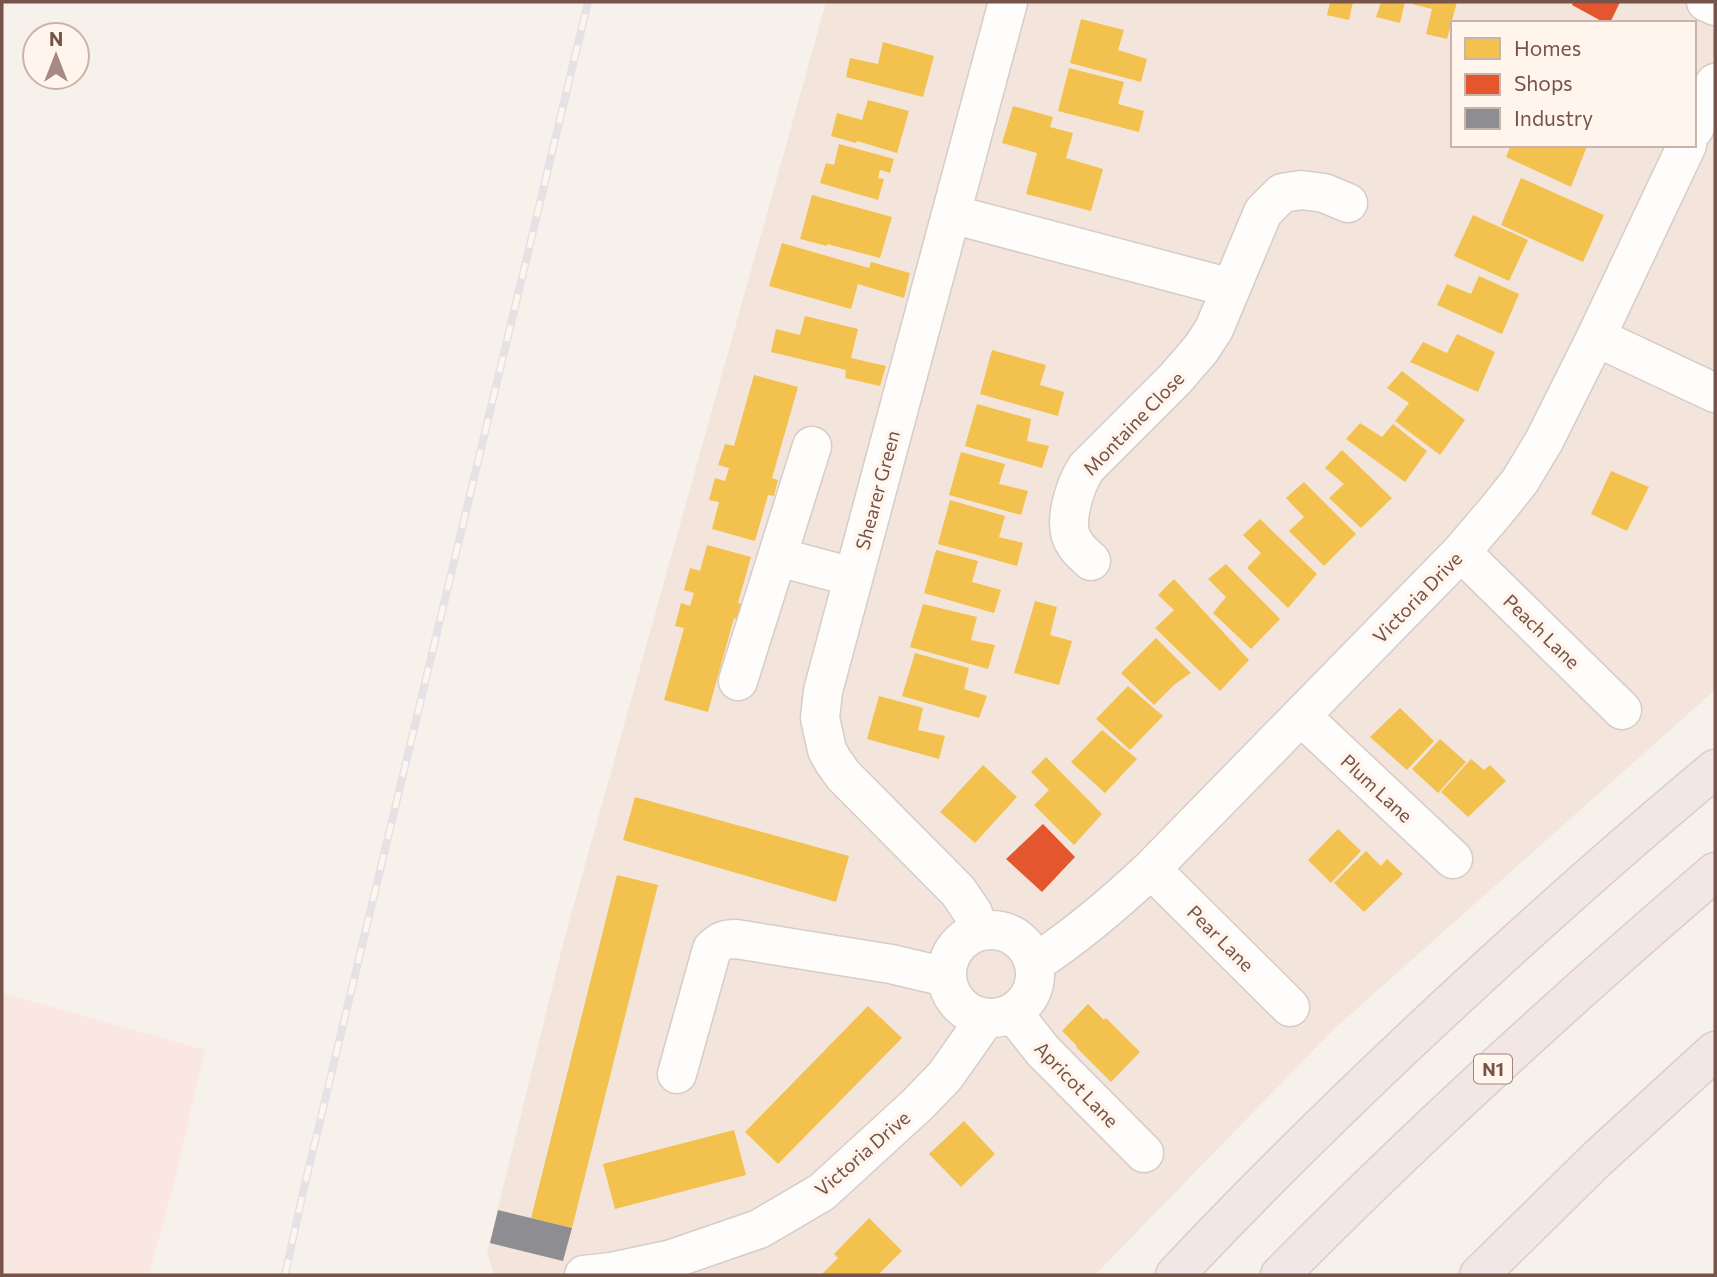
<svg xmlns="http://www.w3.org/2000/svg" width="1717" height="1277" viewBox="0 0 1717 1277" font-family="Commissioner,sans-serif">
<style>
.residential{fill:#f3e5db;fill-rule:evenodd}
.commercial{fill:#fae7e1}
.homes{fill:#f2c14e}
.shops{fill:#e4572e}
.industry{fill:#8d8d92}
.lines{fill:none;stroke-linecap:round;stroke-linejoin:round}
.minor-casing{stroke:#d6ccc8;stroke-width:41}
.highway-casing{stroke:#d9cec9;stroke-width:41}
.minor{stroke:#fefdfc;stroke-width:38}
.highway{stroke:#f2e7e4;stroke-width:38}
.rail-casing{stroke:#e4e2e5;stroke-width:8}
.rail{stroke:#fff5ec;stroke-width:5;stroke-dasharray:16;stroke-linecap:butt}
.labels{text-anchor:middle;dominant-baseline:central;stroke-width:7;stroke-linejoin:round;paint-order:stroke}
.shield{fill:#fff5ec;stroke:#a0847a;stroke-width:2}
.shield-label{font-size:18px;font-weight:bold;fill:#775349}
.street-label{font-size:19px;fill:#775349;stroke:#fff5ec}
</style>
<rect width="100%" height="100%" fill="#f7f1eb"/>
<path class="residential" d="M826,2H1715V690L1334,1029L1095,1275H494L487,1253L564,940ZM1453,23H1694V145H1453Z"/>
<path class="commercial" d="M2,993L205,1050L175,1179L149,1275H2Z"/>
<path class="homes" d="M1330,2H1353L1349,20L1327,15Z
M1381,2H1405L1400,23L1376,17Z
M1412,2H1457L1447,39L1426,34L1432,9L1412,4Z
M1081,19L1124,30L1118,50L1147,59L1141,82L1070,63Z
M883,42L934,56L923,97L846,77L850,58L878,64Z
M1069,68L1124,82L1118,104L1144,111L1139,132L1058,111Z
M868,100L909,111L897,153L857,141L856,143L831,136L837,113L862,120Z
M1013,106L1053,117L1050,127L1073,133L1066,158L1103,169L1091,211L1026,194L1037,153L1002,143Z
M839,144L894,159L890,173L880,170L878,178L884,179L878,200L820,183L826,163L834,165Z
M1511,145H1586L1587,146L1571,187L1506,157Z
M1521,178L1604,215L1583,262L1501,225Z
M812,195L892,217L880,258L827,244V246L800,239Z
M1473,215L1528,240L1509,281L1454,256Z
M782,243L869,268L871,262L910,273L904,298L858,284L851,309L769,286Z
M1479,276L1519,294L1502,334L1437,305L1447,284L1471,294Z
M805,316L858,329L851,358L886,366L880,386L845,378L846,370L771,352L776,329L800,335Z
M1457,334L1495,352L1478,392L1410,362L1423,342L1447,353Z
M992,350L1046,365L1040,385L1064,392L1058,416L980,394Z
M1402,371L1465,420L1440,455L1395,421L1409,403L1387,388Z
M754,375L798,387L772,478L778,480L774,496L768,495L755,541L712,529L719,502L709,500L715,478L725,481L729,468L718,465L725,444L734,446Z
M977,404L1031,419L1027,441L1049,446L1042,468L965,446Z
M1360,423L1382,437L1393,424L1427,451L1405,482L1346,439Z
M1342,450L1392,498L1361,528L1329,498L1344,484L1325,468Z
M961,452L1005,464L999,484L1028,491L1021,515L949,495Z
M1611,471L1649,487L1627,531L1591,514Z
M1304,482L1356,534L1324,566L1289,531L1304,517L1286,498Z
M950,500L1005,516L999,537L1023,543L1017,566L938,544Z
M1260,519L1317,574L1288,608L1247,568L1261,553L1243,535Z
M707,545L751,557L738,603L745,604L740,620L734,618L708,712L664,700L684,628L675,626L681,603L690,606L694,593L684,590L690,568L700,571Z
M936,550L978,561L972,582L1001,590L994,613L924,593Z
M1226,564L1280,619L1251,649L1213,613L1226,597L1208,579Z
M1174,579L1249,660L1220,691L1155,628L1174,610L1158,595Z
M1035,601L1057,607L1050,635L1072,641L1059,685L1014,673Z
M923,604L977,617L971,640L995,645L988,669L910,647Z
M1156,638L1191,673L1175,684L1154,705L1121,673Z
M915,653L969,668L964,689L987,696L979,718L902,696Z
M1128,686L1163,716L1130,750L1096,719Z
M879,696L923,708L918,730L945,736L939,759L867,739Z
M1400,708L1434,741L1407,770L1370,737Z
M1102,730L1137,759L1105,793L1071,762Z
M1440,739L1466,762L1438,793L1412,769Z
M1046,757L1102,814L1074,845L1034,805L1049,790L1031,772Z
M1471,759L1484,770L1490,765L1506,781L1468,817L1441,792Z
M983,765L1017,797L975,843L940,812Z
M635,797L849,856L836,902L623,840Z
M1338,829L1361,851L1331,883L1308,860Z
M1366,851L1381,866L1387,859L1403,874L1364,912L1334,883Z
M617,875L658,885L572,1228L531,1218Z
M1088,1004L1104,1020L1106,1018L1140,1052L1111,1082L1076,1047L1077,1046L1062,1031Z
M868,1006L902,1038L778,1164L745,1132Z
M964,1121L995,1154L961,1187L929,1154Z
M734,1130L746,1175L615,1209L603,1164Z
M869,1218L902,1251L878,1275H821L838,1258L834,1254Z"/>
<path class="shops" d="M1573,2H1620L1610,23H1605L1572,5Z
M1043,824L1075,857L1042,892L1006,859Z"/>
<path class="industry" d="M498,1210L572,1228L563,1261L490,1243Z"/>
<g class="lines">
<defs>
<path id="minor" d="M1706,2L1715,6
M1694,129L1715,83
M951,214L1231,288
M1596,337L1715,393
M1461,552L1622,710
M778,557L853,577
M1091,561C1086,556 1079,551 1075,544C1061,525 1075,486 1086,468L1175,379L1201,349L1214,329L1263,212L1282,193L1301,190L1324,193L1348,203
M738,681L812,446
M1301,716L1453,859
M1151,869L1290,1007
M947 974a44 44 0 1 1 88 0a44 44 0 1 1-88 0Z
M979,931L973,913L958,891L843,775L833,761L827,750L820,718L823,691L1008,2
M1035,963C1079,934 1113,905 1151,869L1461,552L1496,511L1520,481L1544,441L1596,337L1687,145
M1013,1013L1043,1051L1144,1153
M677,1074L712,949C720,941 725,939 736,939L891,964L946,977
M584,1275L611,1272L672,1259L759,1229L822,1192L918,1104L945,1076L986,1018"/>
<path id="highway" d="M1175,1275C1285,1158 1401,1047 1520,939C1584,881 1649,824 1715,769
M1280,1275C1419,1134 1565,1001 1715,872
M1479,1275L1598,1158L1715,1051"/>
</defs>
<use href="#minor" class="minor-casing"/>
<use href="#highway" class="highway-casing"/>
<use href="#minor" class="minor"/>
<use href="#highway" class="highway"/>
<defs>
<path id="rail" d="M285,1275L304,1188L588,2"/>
</defs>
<use href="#rail" class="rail-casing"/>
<use href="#rail" class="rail"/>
</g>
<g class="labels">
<rect class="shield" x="1474" y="1054.5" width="38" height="29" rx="5"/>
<g class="shield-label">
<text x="1493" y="1069">N1</text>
</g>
<g class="street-label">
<text transform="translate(1133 423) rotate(-46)">Montaine Close</text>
<text transform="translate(877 490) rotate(-75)">Shearer Green</text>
<text transform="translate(1417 597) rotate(-46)">Victoria Drive</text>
<text transform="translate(1542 631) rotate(44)">Peach Lane</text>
<text transform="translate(1377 788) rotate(43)">Plum Lane</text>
<text transform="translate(1221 938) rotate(45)">Pear Lane</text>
<text transform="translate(1077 1084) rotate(46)">Apricot Lane</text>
<text transform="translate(862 1153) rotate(-41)">Victoria Drive</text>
</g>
</g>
<rect width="1717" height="1277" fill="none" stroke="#775349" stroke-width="7"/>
<rect x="1451" y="21" width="245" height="126" fill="#fff5ec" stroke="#c9b4ab" stroke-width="2"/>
<rect x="1465" y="38" width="35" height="21" fill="#f2c14e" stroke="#c9b4ab" stroke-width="2"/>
<text x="1514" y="56" font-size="21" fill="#775349">Homes</text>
<rect x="1465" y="74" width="35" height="21" fill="#e4572e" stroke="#c9b4ab" stroke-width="2"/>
<text x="1514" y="91" font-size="21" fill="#775349">Shops</text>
<rect x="1465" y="108" width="35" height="21" fill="#8d8d92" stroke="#c9b4ab" stroke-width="2"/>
<text x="1514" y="126" font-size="21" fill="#775349">Industry</text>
<g transform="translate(56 56)"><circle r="33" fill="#fff5ec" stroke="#c9b4ab" stroke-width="2"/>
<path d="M0-5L12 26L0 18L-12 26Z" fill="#a48a82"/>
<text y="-10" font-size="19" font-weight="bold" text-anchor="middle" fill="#775349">N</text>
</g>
</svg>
